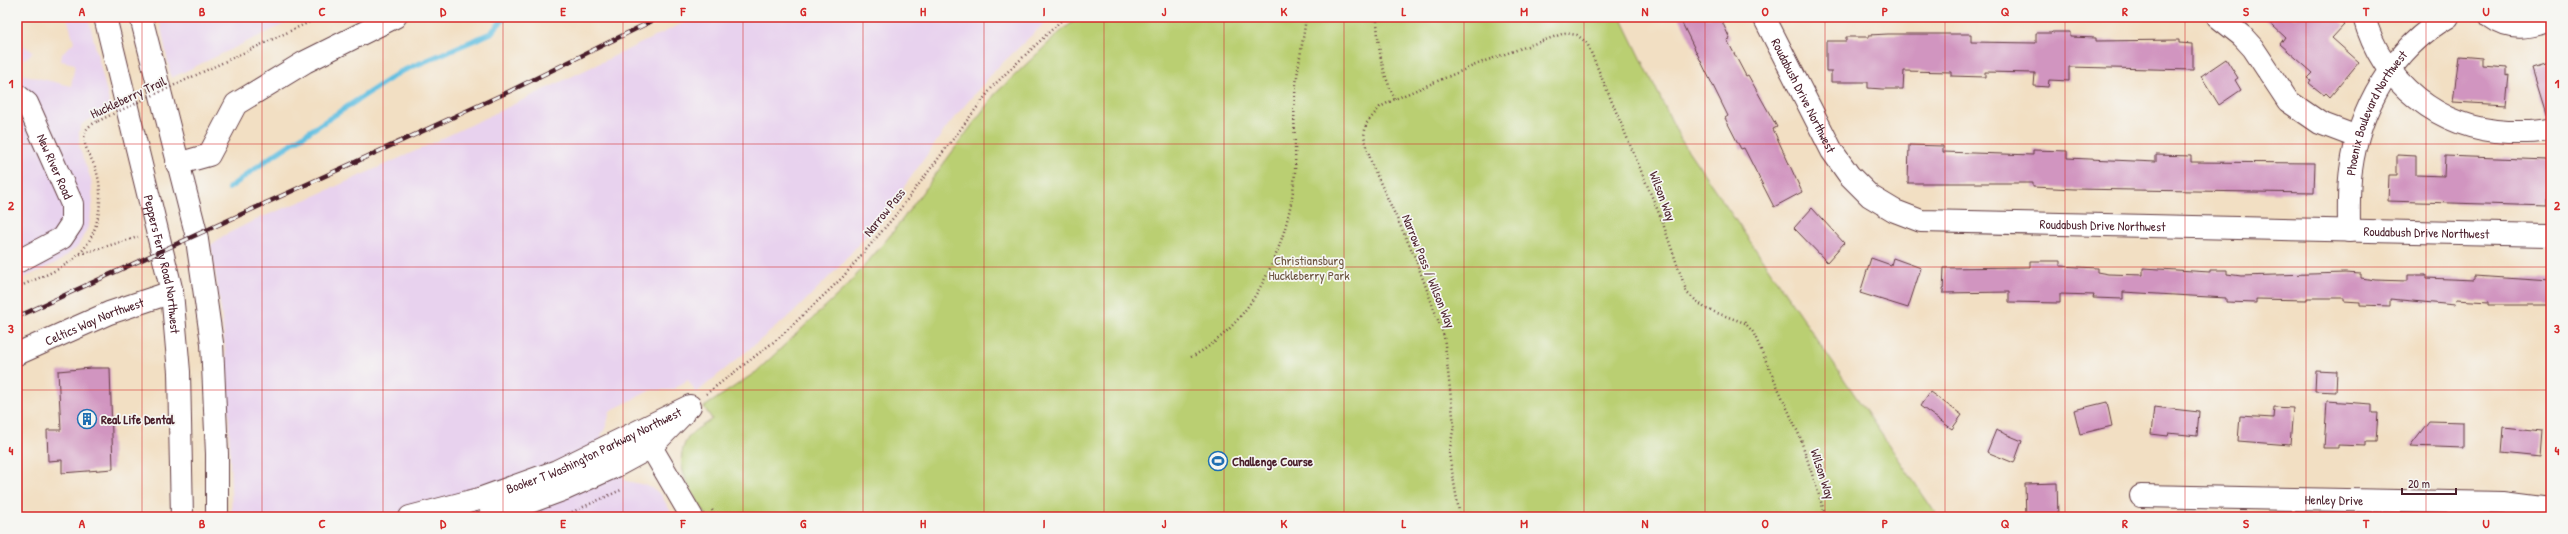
<svg xmlns="http://www.w3.org/2000/svg" width="2568" height="534" viewBox="0 0 2568 534" font-family="'Patrick Hand',sans-serif">
<style>
.built{fill:#e8d2ee}
.green{fill:#bacf72;stroke:#82774e}
.lines{fill:none;stroke-linecap:round;stroke-linejoin:round}
.stream{stroke:#63c0e1;stroke-width:5.5}
.building{fill:#d195c0}
.minor-casing{stroke:#633c42;stroke-width:24}
.major-casing{stroke:#633c42;stroke-width:24}
.path{stroke:#633c42;stroke-width:2.5;stroke-dasharray:1 3;stroke-linecap:butt}
.minor{stroke:#fff;stroke-width:22}
.major{stroke:#fff;stroke-width:22}
.rail-casing{stroke:#4a1f2b;stroke-width:4.5}
.rail{stroke:#f6f6f2;stroke-width:3;stroke-dasharray:9;stroke-linecap:butt}
.path-bridge{stroke:#633c42;stroke-width:2.5;stroke-dasharray:1 3;stroke-linecap:butt}
.grid{fill:none;stroke:#d62828;stroke-width:1;stroke-opacity:0.55}
.labels{text-anchor:middle;dominant-baseline:central;stroke-width:3.5;stroke-linejoin:round;paint-order:stroke}
.street-label{font-size:13px;fill:#4a1f2b;stroke:#f6f6f2}
.park-label{font-size:13px;fill:#6c5440;stroke:#f6f6f2}
.poi-label{font-size:13px;font-weight:bold;fill:#4a1f2b;stroke:#f6f6f2;text-anchor:start}
.neatline{fill:none;stroke:#d62828;stroke-width:1.5}
.grid-label{font-size:13px;text-anchor:middle;font-weight:bold;fill:#d62828}
</style>
<rect width="100%" height="100%" fill="#f6f6f2"/>
<filter id="ink" filterUnits="userSpaceOnUse"><feTurbulence type="fractalNoise" baseFrequency=".025" numOctaves="2"/><feDisplacementMap in="SourceGraphic" scale="8" xChannelSelector="R" yChannelSelector="G"/><feConvolveMatrix kernelMatrix="1 2 1 2 8 2 1 2 1" color-interpolation-filters="sRGB"/></filter>
<filter id="wash" filterUnits="userSpaceOnUse"><feTurbulence type="fractalNoise" baseFrequency=".012" numOctaves="4" result="noise"/><feDisplacementMap in="SourceGraphic" scale="16" xChannelSelector="R" yChannelSelector="G"/><feGaussianBlur stdDeviation="0.9" result="paint"/><feColorMatrix in="noise" values="0 0 0 0 0 0 0 0 0 0 0 0 0 0 0 0 0 1.4 0 .05"/><feComposite in="paint" operator="in"/></filter>
<g filter="url(#wash)">
<rect width="100%" height="100%" fill="#f2dfc3"/>
<path class="built" d="M17,17H21L19,42L33,52L25,59H17Z
M67,17H88L111,109L90,119L82,124L79,131V147L91,179L93,202L89,225L78,246L60,261L17,281V73L71,86L75,64L61,61L62,54L74,42Z
M159,17H299L171,78Z
M696,17H1051L995,70L949,124L891,205L841,265L794,312L696,393L688,380L672,390H651L610,411L606,428L601,435L626,481L645,485L654,489L661,495L674,517H232L227,368L221,310L211,245L223,236L257,219L310,198L420,149Z"/>
<path class="green" d="M1079,17H1621L1681,140L1938,517H708C693,495 670,464 688,438C693,430 704,425 712,419L704,407L756,372L848,285L893,232L995,94L1059,33Z"/>
<g class="lines">
<path class="stream" d="M229,188L268,159L400,72L491,33L505,17"/>
</g>
<g id="blocks">
<path class="building" d="M1679,17H1720L1730,39L1727,40L1746,76L1748,75L1777,127L1773,129L1802,192L1774,207L1744,148L1741,149L1725,118L1728,116Z
M2263,17H2335L2344,25L2332,38L2359,62L2330,97L2326,93L2324,95L2309,83L2311,80L2308,78L2313,73L2280,44L2285,37Z
M2052,32H2070V37L2096,38V41L2179,40V43L2193,44V70L2069,67V81L2049,80L2048,87L2034,86L2035,73L1985,72V77L1951,76V72L1904,71L1903,89H1882L1868,88V82H1831V71H1826V41H1846V37H1869V35L1888,34H1971V42L2036,43V33H2051Z
M2459,56L2482,58V65L2507,67V76L2509,75L2506,105L2453,102Z
M2226,59L2238,78L2235,80L2241,90L2219,105L2201,76Z
M2551,62V117H2547L2532,68Z
M1909,145L1943,146V152L2033,155V150L2067,151V158L2156,162V155L2191,156V162L2315,163L2314,193L2074,189L2033,187V183H1908Z
M2397,155L2416,156V175L2444,176L2445,156L2548,160V206L2388,201L2389,175H2397Z
M1812,208L1844,243L1827,262L1794,228Z
M1871,258L1891,265L1893,258L1921,268L1908,308L1860,293Z
M2030,261H2060V266L2097,268V272L2108,274L2143,275V268L2210,272V270H2227V274L2241,276L2345,273L2361,274V278L2375,280L2408,281V275H2426V278L2474,280V276L2551,281V305H2489V302L2456,300L2455,305L2390,299V306L2360,305V302L2344,301V298H2307V300L2256,299V303L2226,302V298L2123,292V299L2093,298L2094,295L2060,294V303L2009,302V292L1943,293L1944,268L2030,267Z
M91,368H110L113,469L62,473V460L48,461L47,430H61L58,371Z
M2316,370L2337,371L2336,392L2315,391Z
M1930,392L1962,415L1952,429L1920,406Z
M2327,401L2372,404V413H2378L2376,441H2366V446L2338,445V448H2324Z
M2107,402L2112,426L2080,434L2074,410Z
M2154,407L2199,412L2197,436L2169,433L2168,436L2151,434Z
M2274,407L2293,408L2290,445L2238,441L2240,416L2273,418Z
M2429,421L2463,422V448L2410,446Z
M2504,427L2542,431L2540,457L2502,453Z
M1996,430L2022,441L2014,463L1987,452Z
M2057,483L2058,517H2026L2025,484Z"/>
</g>
</g>
<g filter="url(#ink)">
<use href="#blocks" fill-opacity="0" stroke="#633c42" stroke-width="1"/>
<g class="lines">
<defs>
<g id="minor">
<path id="s1" d="M1764,17L1832,151L1849,175L1870,196L1895,211L1921,221L2551,235"/>
<path d="M2218,17L2242,36L2253,48L2288,101L2320,123L2357,137"/>
<path d="M2364,17C2382,83 2439,129 2508,132C2522,132 2538,133 2551,129"/>
<path d="M2491,17C2511,32 2529,27 2551,20"/>
<path id="s2" d="M17,95L27,103L72,204V223L62,238L17,262"/>
<path d="M177,164L209,155L236,104L305,62L395,17"/>
<path id="s3" d="M2349,231C2349,211 2348,190 2351,170C2359,109 2393,48 2448,17"/>
<path id="s4" d="M17,354L109,313L172,292"/>
<path d="M644,435L692,517"/>
<path id="s5" d="M2141,496L2503,503L2551,509"/>
<path id="s6" d="M410,517L479,499L557,471L690,406"/>
<path d="M489,517L565,489L616,466L651,447L683,414"/>
</g>
<g id="major">
<path id="s7" d="M105,17L172,292L179,372L182,517"/>
<path d="M141,17L196,233L212,343L217,454V517"/>
</g>
</defs>
<use href="#minor" class="minor-casing"/>
<use href="#major" class="major-casing"/>
<path class="path" d="M1306,17L1377,20C1378,49 1382,73 1395,99
M80,254L138,237
M17,288C36,278 64,270 79,254C99,235 105,196 96,170C93,159 81,145 85,133C87,126 93,124 98,121
M1191,357C1255,325 1291,239 1295,171C1296,146 1293,121 1295,95C1297,69 1303,43 1306,17
M706,394L780,337L842,278L894,217L994,85L1065,17
M712,510L717,517
M561,517L621,490
M1460,517L1449,454L1454,425L1444,336L1414,255L1372,165L1364,136L1366,124L1380,107L1395,99L1485,61L1565,33L1577,35L1587,43L1661,218L1687,293L1706,309L1745,323L1753,332L1800,437L1826,517"/>
<use href="#minor" class="minor"/>
<use href="#major" class="major"/>
<defs>
<path id="rail" d="M17,317L508,92L660,17"/>
</defs>
<use href="#rail" class="rail-casing"/>
<use href="#rail" class="rail"/>
<path class="path-bridge" d="M98,121L320,17"/>
</g>
</g>
<path class="grid" d="M142,17V517M262,17V517M383,17V517M503,17V517M623,17V517M743,17V517M863,17V517M984,17V517M1104,17V517M1224,17V517M1344,17V517M1464,17V517M1584,17V517M1705,17V517M1825,17V517M1945,17V517M2065,17V517M2185,17V517M2306,17V517M2426,17V517M17,144H2551M17,267H2551M17,390H2551"/>
<defs>
<symbol id="building-ring" viewBox="-11 -11 22 22"><circle r="9.5" fill="#f6f6f2" stroke="#1f6fb2" stroke-width="1.5"/><path d="M-4-6H4V6H1V3H-1V6H-4ZM-2.5-4.3h1.7v1.8h-1.7ZM.8-4.3h1.7v1.8H.8ZM-2.5-1h1.7V.8h-1.7ZM.8-1h1.7V.8H.8Z" fill="#1f6fb2"/></symbol>
<symbol id="stadium-ring" viewBox="-11 -11 22 22"><circle r="9.5" fill="#f6f6f2" stroke="#1f6fb2" stroke-width="1.5"/><path d="M0-5a6.5 5 0 1 0 0 10a6.5 5 0 1 0 0-10ZM-3.5-1.8h7v3.6h-7Z" fill="#1f6fb2"/></symbol>
</defs>
<g fill-rule="evenodd">
<use href="#building-ring" x="76" y="408" width="22" height="22"/>
<use href="#stadium-ring" x="1207" y="450" width="22" height="22"/>
</g>
<g class="labels">
<g class="street-label">
<text stroke="none"><textPath href="#s1" startOffset="88">Roudabush Drive Northwest</textPath></text>
<text transform="translate(128 97) rotate(-25)">Huckleberry Trail</text>
<text stroke="none"><textPath href="#s3" startOffset="124">Phoenix Boulevard Northwest</textPath></text>
<text stroke="none"><textPath href="#s2" startOffset="82">New River Road</textPath></text>
<text transform="translate(1663 196) rotate(69)">Wilson Way</text>
<text transform="translate(884 212) rotate(-51)">Narrow Pass</text>
<text stroke="none"><textPath href="#s1" startOffset="448">Roudabush Drive Northwest</textPath></text>
<text stroke="none"><textPath href="#s1" startOffset="772">Roudabush Drive Northwest</textPath></text>
<text stroke="none"><textPath href="#s7" startOffset="254">Peppers Ferry Road Northwest</textPath></text>
<text transform="translate(1429 271) rotate(68)">Narrow Pass / Wilson Way</text>
<text stroke="none"><textPath href="#s4" startOffset="84">Celtics Way Northwest</textPath></text>
<text stroke="none"><textPath href="#s6" startOffset="196">Booker T Washington Parkway Northwest</textPath></text>
<text transform="translate(1823 474) rotate(72)">Wilson Way</text>
<text stroke="none"><textPath href="#s5" startOffset="193">Henley Drive</textPath></text>
</g>
<g class="park-label">
<text x="1309" y="260">Christiansburg<tspan x="1309" dy="15">Huckleberry Park</tspan></text>
</g>
<g class="poi-label">
<text x="101" y="419">Real Life Dental</text>
<text x="1232" y="461">Challenge Course</text>
</g>
</g>
<rect width="2568" height="534" fill="none" stroke="#f6f6f2" stroke-width="44"/>
<path d="M2402 488v6h54v-6" fill="none" stroke="#4a1f2b" stroke-width="2"/>
<text x="2408" y="488" font-size="12" fill="#4a1f2b" stroke="#f6f6f2" stroke-width="3" paint-order="stroke">20 m</text>
<rect x="22" y="22" width="2524" height="490" class="neatline"/>
<g class="grid-label">
<text x="82" y="16">A</text>
<text x="202" y="16">B</text>
<text x="322" y="16">C</text>
<text x="443" y="16">D</text>
<text x="563" y="16">E</text>
<text x="683" y="16">F</text>
<text x="803" y="16">G</text>
<text x="923" y="16">H</text>
<text x="1044" y="16">I</text>
<text x="1164" y="16">J</text>
<text x="1284" y="16">K</text>
<text x="1404" y="16">L</text>
<text x="1524" y="16">M</text>
<text x="1645" y="16">N</text>
<text x="1765" y="16">O</text>
<text x="1885" y="16">P</text>
<text x="2005" y="16">Q</text>
<text x="2125" y="16">R</text>
<text x="2246" y="16">S</text>
<text x="2366" y="16">T</text>
<text x="2486" y="16">U</text>
<text x="11" y="88">1</text>
<text x="2557" y="88">1</text>
<text x="11" y="210">2</text>
<text x="2557" y="210">2</text>
<text x="11" y="333">3</text>
<text x="2557" y="333">3</text>
<text x="11" y="455">4</text>
<text x="2557" y="455">4</text>
<text x="82" y="528">A</text>
<text x="202" y="528">B</text>
<text x="322" y="528">C</text>
<text x="443" y="528">D</text>
<text x="563" y="528">E</text>
<text x="683" y="528">F</text>
<text x="803" y="528">G</text>
<text x="923" y="528">H</text>
<text x="1044" y="528">I</text>
<text x="1164" y="528">J</text>
<text x="1284" y="528">K</text>
<text x="1404" y="528">L</text>
<text x="1524" y="528">M</text>
<text x="1645" y="528">N</text>
<text x="1765" y="528">O</text>
<text x="1885" y="528">P</text>
<text x="2005" y="528">Q</text>
<text x="2125" y="528">R</text>
<text x="2246" y="528">S</text>
<text x="2366" y="528">T</text>
<text x="2486" y="528">U</text>
</g>
</svg>
